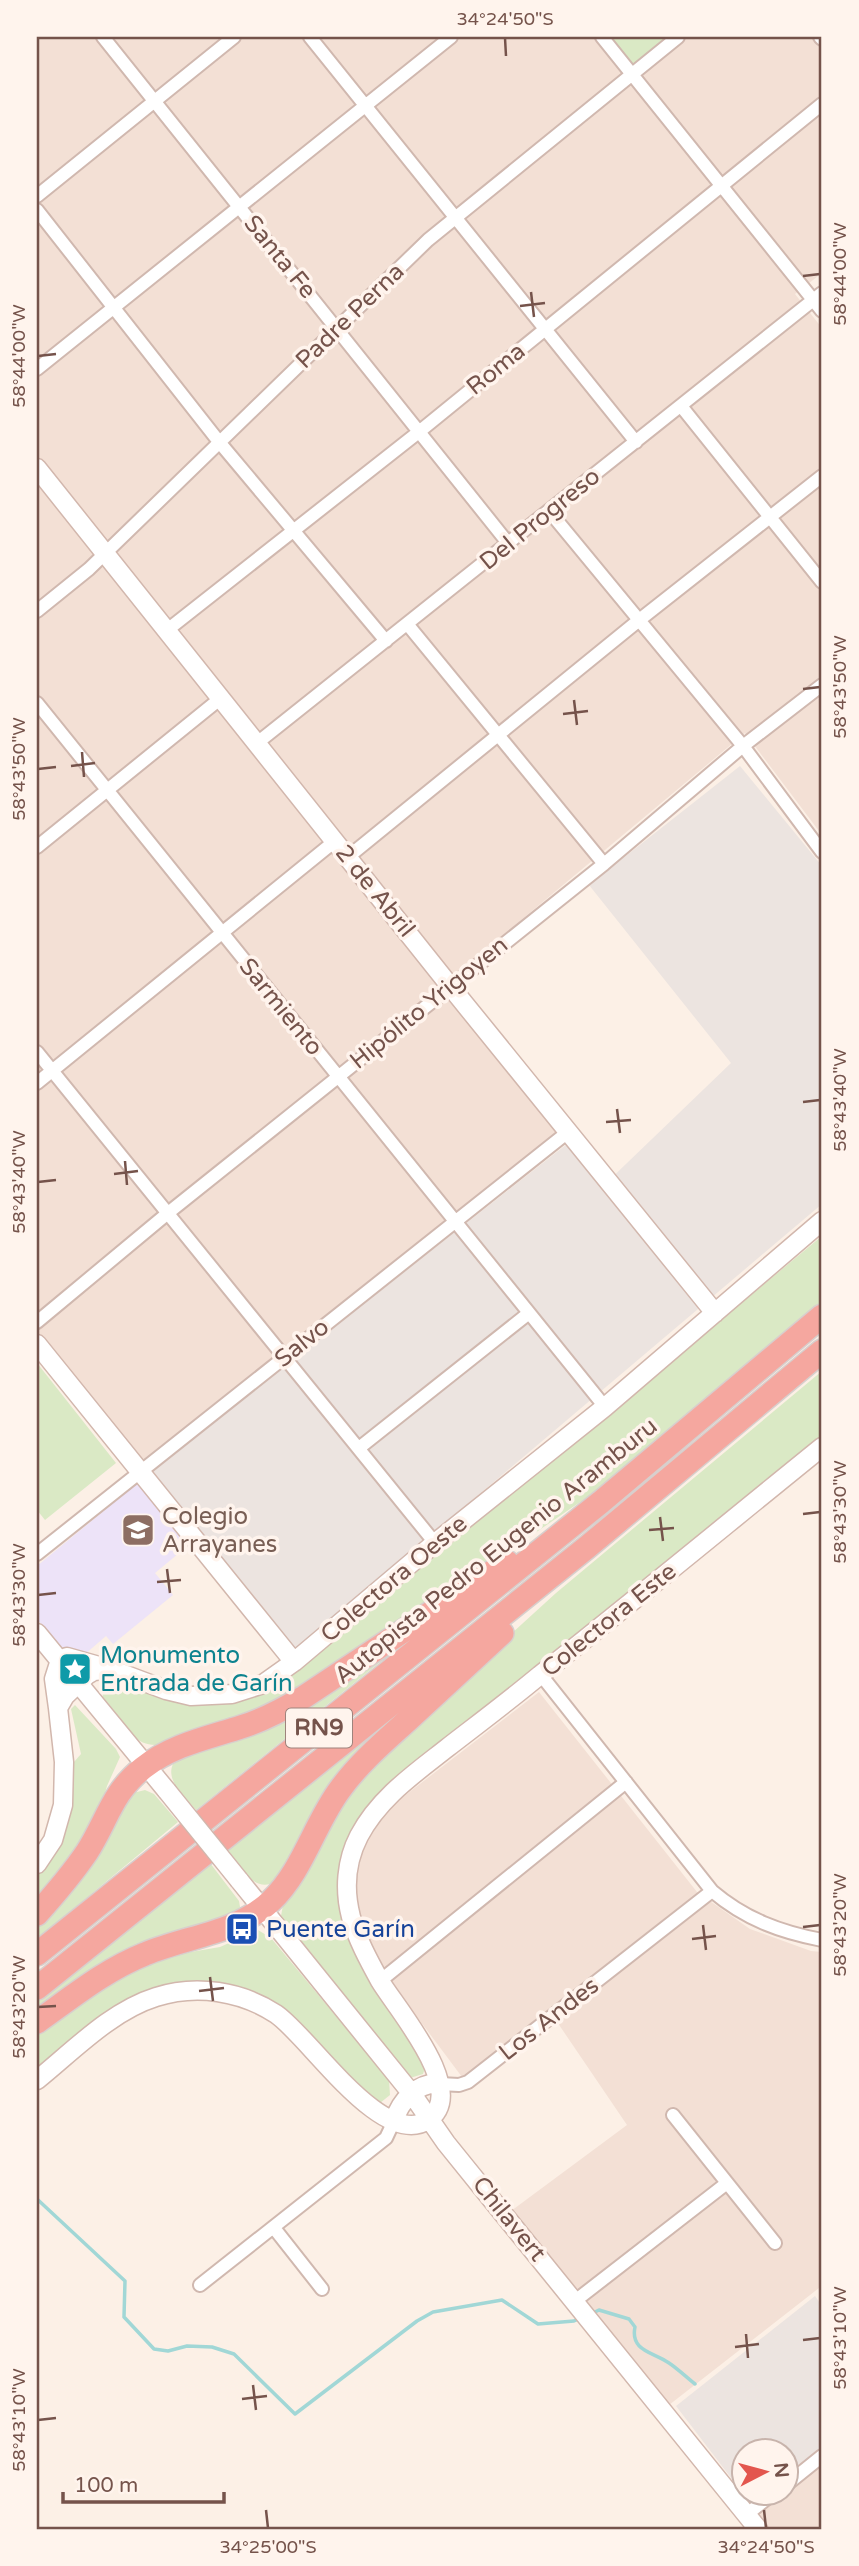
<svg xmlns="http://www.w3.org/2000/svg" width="859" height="2566" viewBox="0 0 859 2566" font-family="'Varela Round',sans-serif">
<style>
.residential{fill:#f3e0d5}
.industrial{fill:#ece4e0}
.education{fill:#ede3f8}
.green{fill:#dae9c5}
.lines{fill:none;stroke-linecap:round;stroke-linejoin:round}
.stream{stroke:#a1d7d6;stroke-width:3.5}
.street-casing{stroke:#d0b8af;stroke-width:16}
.secondary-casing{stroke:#d2b7ad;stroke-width:21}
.highway-casing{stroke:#d8cfcd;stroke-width:26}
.street{stroke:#fff;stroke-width:12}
.secondary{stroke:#fff;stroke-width:18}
.highway{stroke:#f5a79f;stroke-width:23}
.secondary-bridge-casing{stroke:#d2b7ad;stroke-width:21;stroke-linecap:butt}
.secondary-bridge{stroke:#fff;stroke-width:18}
.ticks{fill:none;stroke:#75534b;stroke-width:2.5}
.labels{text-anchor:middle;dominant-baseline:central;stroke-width:7;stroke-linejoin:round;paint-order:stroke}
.shield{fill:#fff4ed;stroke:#9e837c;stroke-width:2}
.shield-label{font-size:23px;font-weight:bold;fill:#75534b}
.street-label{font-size:24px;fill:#75534b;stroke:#fff4ed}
.education-label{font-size:24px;fill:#785e54;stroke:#fff4ed;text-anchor:start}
.culture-label{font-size:24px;fill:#0d838f;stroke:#fff4ed;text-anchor:start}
.transit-label{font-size:24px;fill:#164399;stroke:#fff4ed;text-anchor:start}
.neatline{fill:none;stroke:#75534b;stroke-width:2.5}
.ticks-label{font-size:18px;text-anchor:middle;fill:#75534b}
</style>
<rect width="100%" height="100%" fill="#fcf0e6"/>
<path class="residential" d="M37,37H822V273L795,294L822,328V835L745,733L442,986L562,1132L284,1348L141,1464L37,1333Z
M539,1692L697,1892L750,1929L811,1951L822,1952V2291L819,2288L669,2405L511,2211L627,2125L551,2013L462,2077L382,1970L364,1930L357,1905L355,1880L359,1852L381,1814Z
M822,2457V2529H762L753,2518L782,2493L786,2492V2489Z"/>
<path class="industrial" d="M740,766L822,866V1204L293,1652L148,1473L567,1144L601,1188L731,1063L589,885Z
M815,2296L822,2306V2451L786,2480V2450H744V2492L770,2493L761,2500H748L676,2406Z"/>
<path class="education" d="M140,1481L191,1543L155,1573L173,1595L113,1644L106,1636L84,1655L59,1646L37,1619V1566Z"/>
<path class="green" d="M602,37H678L631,74Z
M822,1236V1301L608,1483L285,1704L162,1745C152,1745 145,1745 137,1739L103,1697L102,1683L105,1680L111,1679L159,1695L238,1700L698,1339Z
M37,1363L116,1463L45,1520L37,1510Z
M822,1371V1438L374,1802L342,1893L417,2041L425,2068L423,2074L410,2078L404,2074L281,1916L283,1905L343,1801L411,1725L556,1593Z
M445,1610L196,1810C186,1798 165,1781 173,1764Z
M444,1676L276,1881C254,1895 239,1865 228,1850Z
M75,1705L116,1749L120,1757L107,1786L95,1830L37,1909V1872L60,1838L72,1806L74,1762L81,1754L71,1709Z
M145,1790L154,1794L178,1822L37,1939V1925L61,1899L133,1793Z
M210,1863L239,1901L240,1907L237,1913L37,2015V2001Z
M258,1930L271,1938L389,2080L390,2095L380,2103L363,2092L308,2031L284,2009L253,1992L227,1984L199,1981L158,1989L37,2071V2028L139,1966L185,1953L220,1947Z"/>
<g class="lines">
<path class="stream" d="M37,2199L125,2281L124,2317L154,2349L168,2351L187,2346L212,2347L234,2354L295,2414L417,2321L433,2312L502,2300L538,2324L574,2321L581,2318
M591,2314L599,2310L629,2319L635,2327C630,2351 653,2352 669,2363C678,2369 686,2377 695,2384"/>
<defs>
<path id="street" d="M103,37L508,543
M310,37L636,442
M602,37L822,311
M820,37L822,39
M37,196L234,37
M37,210L220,443L386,641
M37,369L451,37
M681,406L822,582
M549,511L743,746L822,852
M37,611L89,569L428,240L678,37
M408,625L604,864
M166,631L420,431L822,104
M37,703L605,1407
M257,743L822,293
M37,847L221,698
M348,857L638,621L822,476
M37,1052L435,1543
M37,1083L335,841
M37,1322L168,1213L604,864L743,746L822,685
M359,1448L529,1313
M37,1554L568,1132
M541,1675L712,1891C745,1919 780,1932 822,1940
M380,1981L626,1782
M440,2084L459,2085L468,2082L712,1891
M673,2115L775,2243
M274,2228L322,2289
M200,2285L386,2138L394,2121
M575,2301L727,2183
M786,2485L822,2456
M746,2515L775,2492"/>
<path id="secondary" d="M37,468L450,986L715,1313
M37,1344L294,1662
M37,1633L167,1791
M60,1660L67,1657L106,1668
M58,1708L54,1679L60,1660
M37,1864L53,1840L63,1805L64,1762L58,1708L65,1696L87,1675L94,1671L110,1669L166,1690L191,1696L232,1694L263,1684L294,1662L435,1543L605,1407L822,1221
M239,1880L412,2094L446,2143L758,2529
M37,2080C73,2051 111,2011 156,1997C196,1984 241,1991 276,2014C309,2036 382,2150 428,2120C470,2092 396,2008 380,1981C369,1961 357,1939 351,1917C344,1890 346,1861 359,1836C379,1798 414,1774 447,1748C478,1724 510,1700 540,1675C635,1600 728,1523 822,1447
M394,2121C400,2101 418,2081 440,2084"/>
<path id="highway" d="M37,1914C55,1894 72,1874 87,1852C107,1821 112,1792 143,1768C172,1745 207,1738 241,1727C264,1720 284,1709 304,1697L507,1562
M37,1954L601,1502L822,1316
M37,1988L586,1548L822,1351
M37,2022C71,1998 105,1970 145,1954C187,1936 236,1934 271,1901C303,1871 315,1822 341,1788C360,1762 385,1741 408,1720C439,1691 471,1662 502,1633"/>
</defs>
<use href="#street" class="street-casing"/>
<use href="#secondary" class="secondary-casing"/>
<use href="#highway" class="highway-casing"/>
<use href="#street" class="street"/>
<use href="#secondary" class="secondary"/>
<use href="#highway" class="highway"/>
<defs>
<path id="secondary-bridge" d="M167,1791L239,1880"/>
</defs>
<use href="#secondary-bridge" class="secondary-bridge-casing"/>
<use href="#secondary-bridge" class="secondary-bridge"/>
</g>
<path class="ticks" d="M505,38L506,56M803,276L820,274M531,292L534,317M520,306L545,303M38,356L56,354M803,689L820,687M574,700L577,725M563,714L588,711M82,752L84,777M71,766L95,763M38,769L56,767M803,1102L820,1100M617,1109L620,1133M606,1122L631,1120M125,1161L127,1185M114,1174L138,1171M38,1182L56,1180M803,1514L820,1512M660,1517L663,1541M649,1530L674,1528M167,1569L170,1593M157,1582L181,1580M38,1595L56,1593M703,1925L706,1950M803,1927L820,1925M692,1939L716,1936M210,1977L213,2001M199,1991L224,1988M38,2007L56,2006M746,2334L748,2358M803,2340L820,2338M735,2347L759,2344M253,2385L256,2410M242,2399L267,2396M38,2420L56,2418M266,2510L268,2528M764,2510L766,2528"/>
<defs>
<symbol id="school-square" viewBox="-11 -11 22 22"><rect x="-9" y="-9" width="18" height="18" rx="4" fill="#8d6e63" stroke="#fff4ed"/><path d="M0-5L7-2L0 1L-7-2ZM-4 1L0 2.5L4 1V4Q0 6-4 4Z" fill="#fff"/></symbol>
<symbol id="sight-square" viewBox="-11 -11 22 22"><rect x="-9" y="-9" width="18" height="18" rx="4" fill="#0f9aa8" stroke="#fff4ed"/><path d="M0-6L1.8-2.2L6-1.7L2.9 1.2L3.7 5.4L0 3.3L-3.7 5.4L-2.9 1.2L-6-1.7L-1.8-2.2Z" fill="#fff"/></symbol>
<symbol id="bus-square" viewBox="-11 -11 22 22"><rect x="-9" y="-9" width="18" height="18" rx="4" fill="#1a4fb4" stroke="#fff4ed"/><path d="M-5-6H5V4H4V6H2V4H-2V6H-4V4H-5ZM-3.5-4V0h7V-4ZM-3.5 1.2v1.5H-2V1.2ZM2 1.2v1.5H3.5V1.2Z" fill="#fff"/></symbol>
</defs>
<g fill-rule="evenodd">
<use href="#school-square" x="119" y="1511" width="38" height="38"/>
<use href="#sight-square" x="56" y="1650" width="38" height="38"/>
<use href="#bus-square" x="223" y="1910" width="38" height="38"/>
</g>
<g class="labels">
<rect class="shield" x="286" y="1708.5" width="66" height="39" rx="5"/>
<g class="shield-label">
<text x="319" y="1728">RN9</text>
</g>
<g class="street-label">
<text transform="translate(280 257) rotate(51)">Santa Fe</text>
<text transform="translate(350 316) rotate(-44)">Padre Perna</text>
<text transform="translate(496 369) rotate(-39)">Roma</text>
<text transform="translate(540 519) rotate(-39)">Del Progreso</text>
<text transform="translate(375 891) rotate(51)">2 de Abril</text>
<text transform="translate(429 1003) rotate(-39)">Hipólito Yrigoyen</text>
<text transform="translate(281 1007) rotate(51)">Sarmiento</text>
<text transform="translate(302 1343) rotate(-39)">Salvo</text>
<text transform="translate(496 1551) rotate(-39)">Autopista Pedro Eugenio Aramburu</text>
<text transform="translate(394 1579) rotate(-40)">Colectora Oeste</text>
<text transform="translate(609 1620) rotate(-39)">Colectora Este</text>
<text transform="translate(549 2019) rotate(-38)">Los Andes</text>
<text transform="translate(509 2219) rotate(51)">Chilavert</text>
</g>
<g class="education-label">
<text x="162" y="1516">Colegio<tspan x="162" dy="28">Arrayanes</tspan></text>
</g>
<g class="culture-label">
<text x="100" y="1655">Monumento<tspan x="100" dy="28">Entrada de Garín</tspan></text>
</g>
<g class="transit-label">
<text x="266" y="1929">Puente Garín</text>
</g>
</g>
<rect width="859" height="2566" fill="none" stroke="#fff4ed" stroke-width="77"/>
<g transform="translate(765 2472) rotate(84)"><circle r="33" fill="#fff4ed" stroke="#c8b4ac" stroke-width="2"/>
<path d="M0-5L12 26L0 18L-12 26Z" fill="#e3564e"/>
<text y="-10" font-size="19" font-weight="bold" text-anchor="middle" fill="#75534b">N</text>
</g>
<path d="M63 2492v10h161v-10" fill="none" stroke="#75534b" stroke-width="3.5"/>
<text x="74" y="2492" font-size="21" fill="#75534b" stroke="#fff4ed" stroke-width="5" paint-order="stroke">100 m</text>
<rect x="38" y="38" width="782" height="2490" class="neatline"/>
<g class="ticks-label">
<text x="505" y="25">34°24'50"S</text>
<text transform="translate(840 274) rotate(-90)" y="6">58°44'00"W</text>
<text transform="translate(19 356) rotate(-90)" y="6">58°44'00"W</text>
<text transform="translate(840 687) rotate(-90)" y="6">58°43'50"W</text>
<text transform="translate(19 769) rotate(-90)" y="6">58°43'50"W</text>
<text transform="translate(840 1100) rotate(-90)" y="6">58°43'40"W</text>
<text transform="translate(19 1182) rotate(-90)" y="6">58°43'40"W</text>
<text transform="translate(840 1512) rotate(-90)" y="6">58°43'30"W</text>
<text transform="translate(19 1595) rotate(-90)" y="6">58°43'30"W</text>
<text transform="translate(840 1925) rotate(-90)" y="6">58°43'20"W</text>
<text transform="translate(19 2007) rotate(-90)" y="6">58°43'20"W</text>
<text transform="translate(840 2338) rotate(-90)" y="6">58°43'10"W</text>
<text transform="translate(19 2420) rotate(-90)" y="6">58°43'10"W</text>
<text x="268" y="2553">34°25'00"S</text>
<text x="766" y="2553">34°24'50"S</text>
</g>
</svg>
